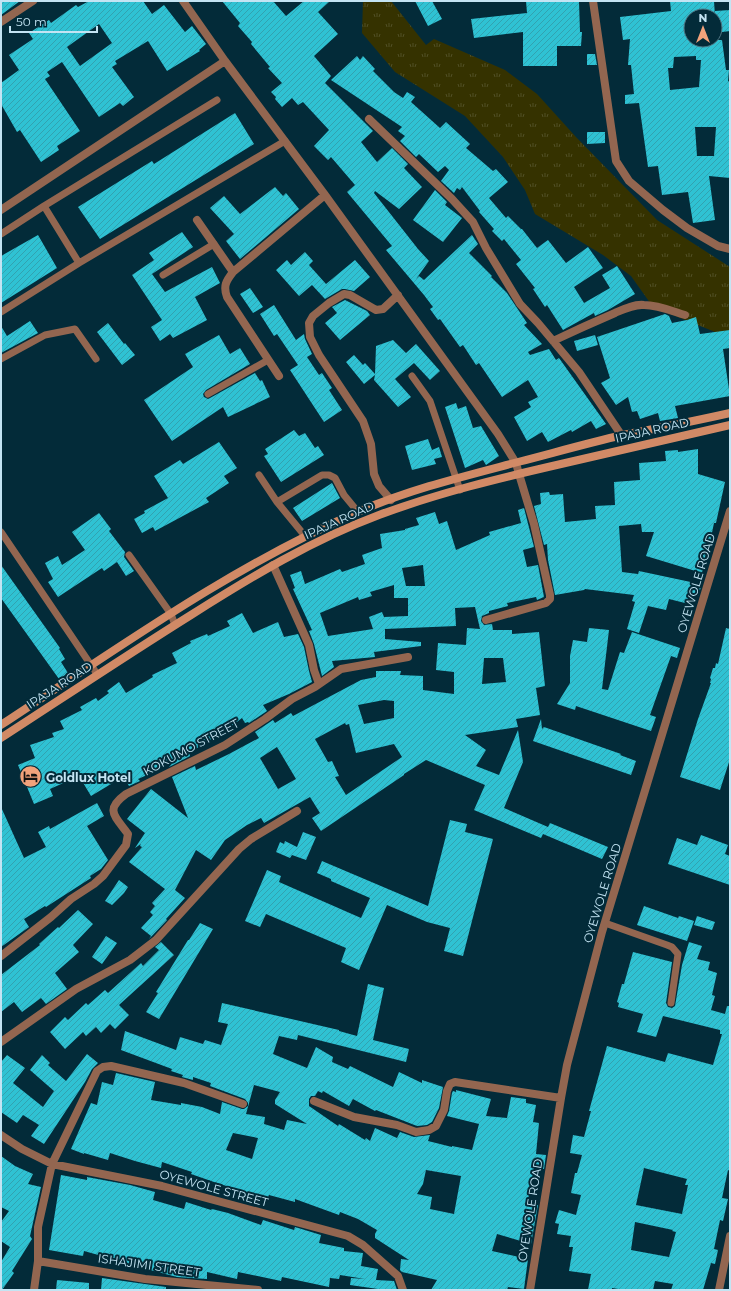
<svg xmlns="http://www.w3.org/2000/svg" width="731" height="1291" viewBox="0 0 731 1291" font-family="Montserrat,sans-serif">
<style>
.grass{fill:url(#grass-tufts)}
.building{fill:url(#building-hatch);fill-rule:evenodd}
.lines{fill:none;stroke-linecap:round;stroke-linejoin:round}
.lane{stroke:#936650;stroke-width:7}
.street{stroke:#936650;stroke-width:8}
.secondary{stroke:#d18a66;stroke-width:8}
.labels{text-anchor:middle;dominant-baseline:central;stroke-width:4;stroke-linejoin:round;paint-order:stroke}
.street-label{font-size:12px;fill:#c3e4f3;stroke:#032b39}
.poi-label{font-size:12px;font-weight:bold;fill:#c3e4f3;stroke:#032b39;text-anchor:start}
</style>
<defs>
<pattern id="grass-tufts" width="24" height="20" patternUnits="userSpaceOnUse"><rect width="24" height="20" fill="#353200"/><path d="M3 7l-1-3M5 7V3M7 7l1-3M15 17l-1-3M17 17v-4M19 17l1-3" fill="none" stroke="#515026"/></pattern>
<pattern id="building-hatch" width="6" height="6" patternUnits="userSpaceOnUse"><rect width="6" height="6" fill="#2fc2d3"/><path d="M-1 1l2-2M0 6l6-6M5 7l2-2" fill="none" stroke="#32a2b0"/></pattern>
</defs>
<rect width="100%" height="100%" fill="#032b39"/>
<path class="grass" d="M363,1H391L426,45L434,39L505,70L537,94L576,137L657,220L730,267V338L653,307L631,276L603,255L535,214L525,190L503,157L465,116L395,72L362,33Z"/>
<path class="building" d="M1,1H20L1,15Z
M89,1H143L152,14L164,5L185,32L192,26L206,44L199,50L200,51L167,71L148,41L115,61L117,64L112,67L134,97L123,106L120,103L99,117L62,62L47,72L50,76L45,79L80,131L57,146L59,150L41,162L20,130L17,132L1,104V83L19,70L9,55L33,39L29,33L49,20L51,23L76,5L78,7ZM99,24L112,43L80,66L67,47Z
M222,1H273L286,16L304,1H330L318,12L338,34L314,56L331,76L325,83L373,131L361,142L377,162L392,148L408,164L404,168L422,187L399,209L375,191L374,193L418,249L429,261L416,279L419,276L424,280L472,235L478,244L469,253L492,276L491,277L507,293L527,323L524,325L542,344L528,352L530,355L549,349L556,360L559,358L606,424L596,429L591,421L572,432L571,430L548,442L542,432L527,441L514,417L531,407L528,402L538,397L528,380L502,397L479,363L476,365L463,345L460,347L440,319L438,320L430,309L433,307L424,295L386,250L392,246L347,192L355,185L331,157L328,160L314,146L329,130L303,102L298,105L292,98L282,107L275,99L276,97L271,92L282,83L268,68L270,67L251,44L252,42L238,26L240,23Z
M415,1H432L442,19L428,26Z
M526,1H579L580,32H582L581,46H557V66H523V32L474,38L471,19L527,13Z
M670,1H714L715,16H691V40H722L726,70H729L728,81L730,82V178L709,176L715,220L693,223L688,192L662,195L658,166L648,167L639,103L625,104V95L634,94L631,65H628L630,39L623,40L620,17L671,11ZM696,56V60H701L699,87L670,90L668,68H673L674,57ZM695,127H716L714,156H697Z
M730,10V31L715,33V11Z
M587,54H595L597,65H587Z
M357,56L360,60L363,56L375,69L373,71L394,92L403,98L407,92L415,97L411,102L440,128L446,122L470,144L466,148L493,171L496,169L508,182L489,198L506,218L508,216L521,229H522L537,248L548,240L566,263L588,247L603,268L574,287L584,303L610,288L602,275L617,266L635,294L608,310L595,316L594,313L563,330L547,305L545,307L533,289L535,288L516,264L521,260L504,239L502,241L492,231L494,229L479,212L480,211L462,187L460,190L457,188L454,193L441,181L449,170L445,166L438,172L419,154L416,157L400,141L405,136L398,131L402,127L331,80Z
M235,113L254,144L100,239L78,207L152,161L154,164Z
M587,132H605V143L587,144Z
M275,187L283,196L286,193L299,209L240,259L226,241L234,234L210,208L224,196L240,214Z
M435,190L447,202L445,205L462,218L443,242L413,220Z
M182,232L193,247L152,274L165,292L212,267L220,283L195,297L207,320L173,338L170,334L160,341L151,327L162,320L132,275L154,260L149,253Z
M38,235L57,268L1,303V256Z
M305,252L313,261L309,265L326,284L355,260L370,277L354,291L345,289H342L325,299L312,285L299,296L276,270L287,260L291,265Z
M250,288L263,307L253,313L240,294Z
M345,300L367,311L370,315L340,340L325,323L337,313L332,307Z
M274,305L296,340L304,334L305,339L312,354L307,357L319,375L322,373L332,388L329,390L342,410L324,422L290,370L298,365L277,334L274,336L260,314Z
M665,314L669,316L672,323L687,320L696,317L700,334L730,330V348L723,349L730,396L675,406L678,418L660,421L658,413L640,419L637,411L632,412L628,397L616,405L601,383L610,378L597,337Z
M30,321L38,333L1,353V326L7,336Z
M108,323L124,344L125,343L135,355L122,365L97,332Z
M219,335L230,354L240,348L250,364L206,390L203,394L204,397L208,399L210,398L255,373L260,381L262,380L270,397L228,417L223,407L172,441L144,400L193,367L185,354Z
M595,335L598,345L577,351L574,341Z
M393,340L406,353L416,344L440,371L430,380L414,363L395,379L411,397L398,407L374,380L375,375L364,384L346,362L354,355L363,365L365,363L375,374L376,346Z
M456,403L458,409L466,406L473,428L481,426L499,456L486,465L483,460L465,468L445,407Z
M294,430L299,436L305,433L315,448L318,446L324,455L281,482L264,456L268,454L265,449Z
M428,439L432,450L439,447L442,457L434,459L436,464L412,470L405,446Z
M219,442L237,468L224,476L229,483L206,498L209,502L155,531L153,527L142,533L134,519L145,513L144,511L168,498L154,476L180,460L183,464Z
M698,449V474L725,482L716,523H714L708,552H706L702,573L646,556L654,532H642L641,524L619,526L622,572L638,574L639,571L700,584V586L701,587L698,596L691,595L689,604L669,599L666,610L648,606L639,633L627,629L635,602L632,601L634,595L585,589L584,590L555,595L548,560L547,544L544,545L534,506L541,504L540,493L549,492L550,495L563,494L565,522L596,519L595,506L615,505L614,482L640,480L639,463L666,461L665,451L678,450V452Z
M332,483L340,498L302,521L293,508Z
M524,508L534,547L523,550L527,567L538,565L544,597L537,600L536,597L507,603L508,606L489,611V613L482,616L481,621L484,625L492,624L493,630H512V634L539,632L545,686L536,688L540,715L516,719L518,727L465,735L486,750L476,766L499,775L518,730L523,762L504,808L548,827L550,823L608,847L602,859L543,834L541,838L474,810L485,785L426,760L404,774V775L321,831L312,818L320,813L310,797L264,823L261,818L247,825L225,840L211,860L196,850L175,890L185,898L166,919L167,920L149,939L151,936L141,928L153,915L150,912L155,906L152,903L165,889L129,862L142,847L140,846L141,844L135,848L145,833L127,819L151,789L188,818L172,777L195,766L196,770L229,754L259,738L255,732L273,720L275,723L291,713L293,716L361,680L376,677V671H401L400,675L423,676V690L454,694V672L436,670L438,643L466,645L467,628L480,629L475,607L455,608L456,626L385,629V639L421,642V646L374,652L375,657L332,661L334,667L322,676L314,644L309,631L312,630L293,589L295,588L290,575L301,571L305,584L340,569L342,572L365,564L362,555L382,548L380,534L405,530V529L419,525L416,518L435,512L439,524L447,521L456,550L490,535L489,532L521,523L518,510ZM423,565L425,586H406L402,568ZM394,585V598H408V616L384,617L382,612L369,617L373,629L328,636L320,613L358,597L359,600L372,596L370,592ZM484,658H503L506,682L482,684ZM384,700L394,701V718L364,724L358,705ZM345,723L346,725L349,724L356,753L394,744L402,757L346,795L335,777L339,776L332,761L328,762L315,739ZM277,747L296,779L278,789L260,758Z
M99,513L111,529L109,531L125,552L124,557L134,571L126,576L117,562L104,571L102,568L58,597L48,582L53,579L45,563L58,556L62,565L85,550L72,532Z
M1,565L60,648L59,649L65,659L61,662L68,673L59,679L1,598Z
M242,613L253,633L278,622L284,637L298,634L304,647L309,671L312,682L289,694L263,705L267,711L249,723L248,722L245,723L242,718L221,734V733L189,753L190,756L169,767L174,760L156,771L138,779L140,781L129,786L125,779L117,783L116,781L91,796L79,776L50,789L53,796L34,804L18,765L35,758L30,745L54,737L52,733L64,729L60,721L82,710L80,707L96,698L98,701L109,693L107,691L119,682L126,693L153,677L152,675L177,663L172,653L191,643L190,641L207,634L208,636L230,626L227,621Z
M589,628L609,630L602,689L608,690L620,652L624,653L632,632L680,648L677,658L671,656L650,715L656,717L651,731L576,706L575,710L557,704L570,683V656L573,640L587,642Z
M726,628L730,629V759L720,790L680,777L698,719L711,683H710L711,679L710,678L713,668H715L716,663L718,664Z
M541,719L542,729L544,727L621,754L620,755L636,761L631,775L533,741Z
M97,803L104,816L87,826L108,860L101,869L90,876L91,878L46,907L45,906L24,919L29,927L1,947V807L24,858L46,847L38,832L49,826L50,829Z
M450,820L467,824L465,832L493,839L463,956L444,951L450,928L427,922L387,905L359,970L341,962L346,948L266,914L260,927L245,921L267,870L281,876L279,882L361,918L370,898L331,881V879L317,873L322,861L428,906Z
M303,832L316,837L306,860L292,855L290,858L276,852L280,842L284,844L285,841L297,847Z
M701,835L728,845L725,854L730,856V885L668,864L677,838L697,845Z
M119,880L128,887L124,893L112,905L105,901Z
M644,906L678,918L679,916L694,921L687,941L637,925Z
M78,910L93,924L73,945L79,952L55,973L67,989L46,1004L41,998L22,1012L14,1002L1,1012V975L40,945L39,944L58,927L59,928Z
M697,916L715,922L712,930L694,925Z
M200,923L213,929L159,1019L146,1012L158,993L156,992L188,940H189Z
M106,936L117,943L102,964L92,957Z
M161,942L174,955L119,1005L129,1015L115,1029L110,1024L101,1033L96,1027L86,1036L83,1032L65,1049L50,1032L65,1017L68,1020L86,1003L88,1005L105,990L108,993L141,963L143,966L159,950L155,947Z
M689,942L702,946L697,959L710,962L708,970L717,973L712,995L715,996L711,1010L725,1014L727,1006H730V1171L728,1170L722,1198L728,1199L723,1221L720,1220L714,1249L718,1250L715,1264L711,1263L703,1290H671L673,1284L655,1281L653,1290H625L612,1288V1290H588L591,1274L569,1271L573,1247H569L571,1236L557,1234L559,1224L555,1223L559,1210L576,1215L581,1195L571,1193L575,1173H577L582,1155L570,1153L573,1135L584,1137L591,1111H589L607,1046L665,1062L668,1053L713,1065L722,1034H720V1030L663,1016L656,1037L637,1032L643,1014L618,1007L619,1003L617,1002L622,984H624L633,952L672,962L666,1003L668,1007L672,1008L675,1006L682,965ZM644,1168L687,1179L685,1185H688L682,1214L636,1205ZM635,1222L673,1230L672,1231L676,1232L669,1257L631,1250Z
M368,984L384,988L373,1040L409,1049L406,1062L298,1035L297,1040L279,1036L273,1054L307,1068L316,1047L333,1057L332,1062L348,1069L350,1066L393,1087L399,1072L422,1083V1080L443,1087L439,1108L432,1122L427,1125L417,1126L376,1110L375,1111L353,1099L349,1106L323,1091L322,1093L318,1091L315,1096H311L309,1099V1106L338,1126L339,1124L365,1140L366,1138L370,1141L375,1128L397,1138L400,1132L414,1137L430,1135L428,1141L452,1147V1146L472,1150L479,1124L447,1116L449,1111L452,1093L453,1091L456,1092V1090L491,1099L486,1116L507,1118L511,1097L526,1099V1103L536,1105L533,1122L539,1123L536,1154L546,1155L544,1169L534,1168L527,1205H538L531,1244L497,1234L492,1251L528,1259L524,1289L508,1287L507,1290H431L437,1280L402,1272L400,1270L401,1259L409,1260L375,1238V1234L377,1230L358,1219L340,1212L339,1215L295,1199V1202L269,1195L267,1200L250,1195L242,1192V1191L214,1182L191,1174L192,1172L162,1162L161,1168L135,1161L110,1153L108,1160L84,1153V1154L71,1149L91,1103L97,1105L102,1082L113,1085L116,1073L155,1082L151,1100L181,1105V1103L202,1107L220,1114L222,1102L242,1109H244L248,1106V1103L245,1099L210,1086L211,1083L193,1077V1080L182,1077L183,1075L171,1071L172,1069L121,1050L125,1031L176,1050L180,1037L203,1044L205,1040L221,1045L228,1024L218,1022L222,1003L339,1030V1031L357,1036ZM254,1085L280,1092L275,1100V1104L307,1124L287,1120L284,1130L264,1124L265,1117L246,1114ZM233,1133L258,1138L252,1159L226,1150ZM426,1170L461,1176L454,1214L430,1209L432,1197L417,1194L423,1184Z
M87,1054L98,1063L92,1069L85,1082L44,1144L31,1136L39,1125L23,1115L17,1123L1,1112V1062L7,1055L25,1068L13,1083L43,1107L54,1091L30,1070L42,1055L50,1063L48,1065L66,1081Z
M1,1156L15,1166L33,1174L28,1184L41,1187L30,1236L32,1239L12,1271L14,1273L2,1290L1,1262L10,1247L1,1241V1222L9,1211L1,1207Z
M61,1175L87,1180V1177L130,1185L155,1192L153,1200L184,1209L186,1202L211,1210L212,1209L228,1213L261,1225L263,1220L294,1230L295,1227L321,1235L319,1243L344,1248V1251L363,1253L361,1266L378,1269L376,1280L394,1281L397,1290H385L350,1285L351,1278L365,1279L340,1275L339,1279L330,1278L329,1287L282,1277L281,1281L238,1272L237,1279L207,1272V1279L177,1277L127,1264V1263L84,1251L83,1256L49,1250Z
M102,1278L166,1287V1290H101Z
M57,1280L89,1283V1290H56Z"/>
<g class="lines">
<path class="lane" d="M44,206L79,263
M1,234L44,206L217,100
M163,275L214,244
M1,312L79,263L285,141
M1,359L45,335L75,329L96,359
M412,376L430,401L460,490
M208,394L268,360
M259,475L277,502L305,536
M277,502L322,475H329L335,478L344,495L358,512
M1,532L97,674
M129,555L171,614L175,625
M605,923L667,945L672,947L678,954L671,1003"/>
<path class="street" d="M183,1L225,61L325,195L498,434L516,463L519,474L534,524L550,595V599L546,603L486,620
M593,1L616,161L629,181L663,210L687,228L718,246L730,249
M1,22L33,1
M369,119L452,199L473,222L486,248L520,304L538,323L579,372L622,436
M1,210L225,61
M197,220L233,272
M553,341C574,331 594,322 615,313C624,309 634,304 644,305C658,305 672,311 685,315
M279,376L227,297C223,286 226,281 233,272L325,195
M391,500L379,486L374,474L371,444L363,421L319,355L310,337L309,323L313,316L329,303L344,294L350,295L376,310L383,309L398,295
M273,565L309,645L314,670L319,684
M1,956L51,917L71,899L94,884L103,876L126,845L128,834C115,816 104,810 126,794L225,745L265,719L292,699L315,687L341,669L408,657
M1,1042L76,989L130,960L156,940L239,849L251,839L297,811
M314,1101L354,1117L397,1125L416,1132L429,1130L436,1126L444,1110L447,1091L450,1084L455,1082L561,1098
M1,1135L22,1149L52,1164L162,1186L348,1236L363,1245L398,1276L403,1290
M38,1261L145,1279L258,1290
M34,1290L38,1261V1227L52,1164L97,1071L103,1067L111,1066L184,1083L243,1104
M530,1290L561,1098L567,1065L602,932L730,511
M719,1290L730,1236"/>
<path class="secondary" d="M1,725C117,649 232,566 360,511C411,489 465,476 518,462C553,453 588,443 623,435C659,428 695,421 730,413
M1,738C64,697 127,655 191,615C251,577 312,540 379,515C438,493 500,478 561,464C617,451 674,438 730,425"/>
</g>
<defs>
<symbol id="hotel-disc" viewBox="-11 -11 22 22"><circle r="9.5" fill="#f1a27b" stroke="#032b39"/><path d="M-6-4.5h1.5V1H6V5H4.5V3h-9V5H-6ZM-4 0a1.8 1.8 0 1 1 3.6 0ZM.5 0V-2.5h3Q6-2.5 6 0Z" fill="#111"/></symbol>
</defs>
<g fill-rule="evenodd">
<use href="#hotel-disc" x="18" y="764" width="25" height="25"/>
</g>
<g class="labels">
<g class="street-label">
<text transform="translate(652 430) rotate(-13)">IPAJA ROAD</text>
<text transform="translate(339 520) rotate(-24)">IPAJA ROAD</text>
<text transform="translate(696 583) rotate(-73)">OYEWOLE ROAD</text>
<text transform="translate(59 685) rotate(-33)">IPAJA ROAD</text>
<text transform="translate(191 747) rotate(-28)">KOKUMO STREET</text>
<text transform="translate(602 893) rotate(-73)">OYEWOLE ROAD</text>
<text transform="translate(214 1188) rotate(15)">OYEWOLE STREET</text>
<text transform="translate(530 1210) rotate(-81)">OYEWOLE ROAD</text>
<text transform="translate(149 1265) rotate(8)">ISHAJIMI STREET</text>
</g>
<g class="poi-label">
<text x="46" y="777">Goldlux Hotel</text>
</g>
</g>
<rect width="731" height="1291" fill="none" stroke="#c3e4f3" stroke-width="4"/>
<g transform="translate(703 28)"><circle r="19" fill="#032b39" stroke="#507583"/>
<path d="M0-3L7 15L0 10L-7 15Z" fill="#f1a27b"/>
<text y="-6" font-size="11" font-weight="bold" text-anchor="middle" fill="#c3e4f3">N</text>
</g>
<path d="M10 26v6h87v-6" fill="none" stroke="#c3e4f3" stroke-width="2"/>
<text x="16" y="26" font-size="12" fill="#c3e4f3" stroke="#032b39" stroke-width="3" paint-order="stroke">50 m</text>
</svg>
